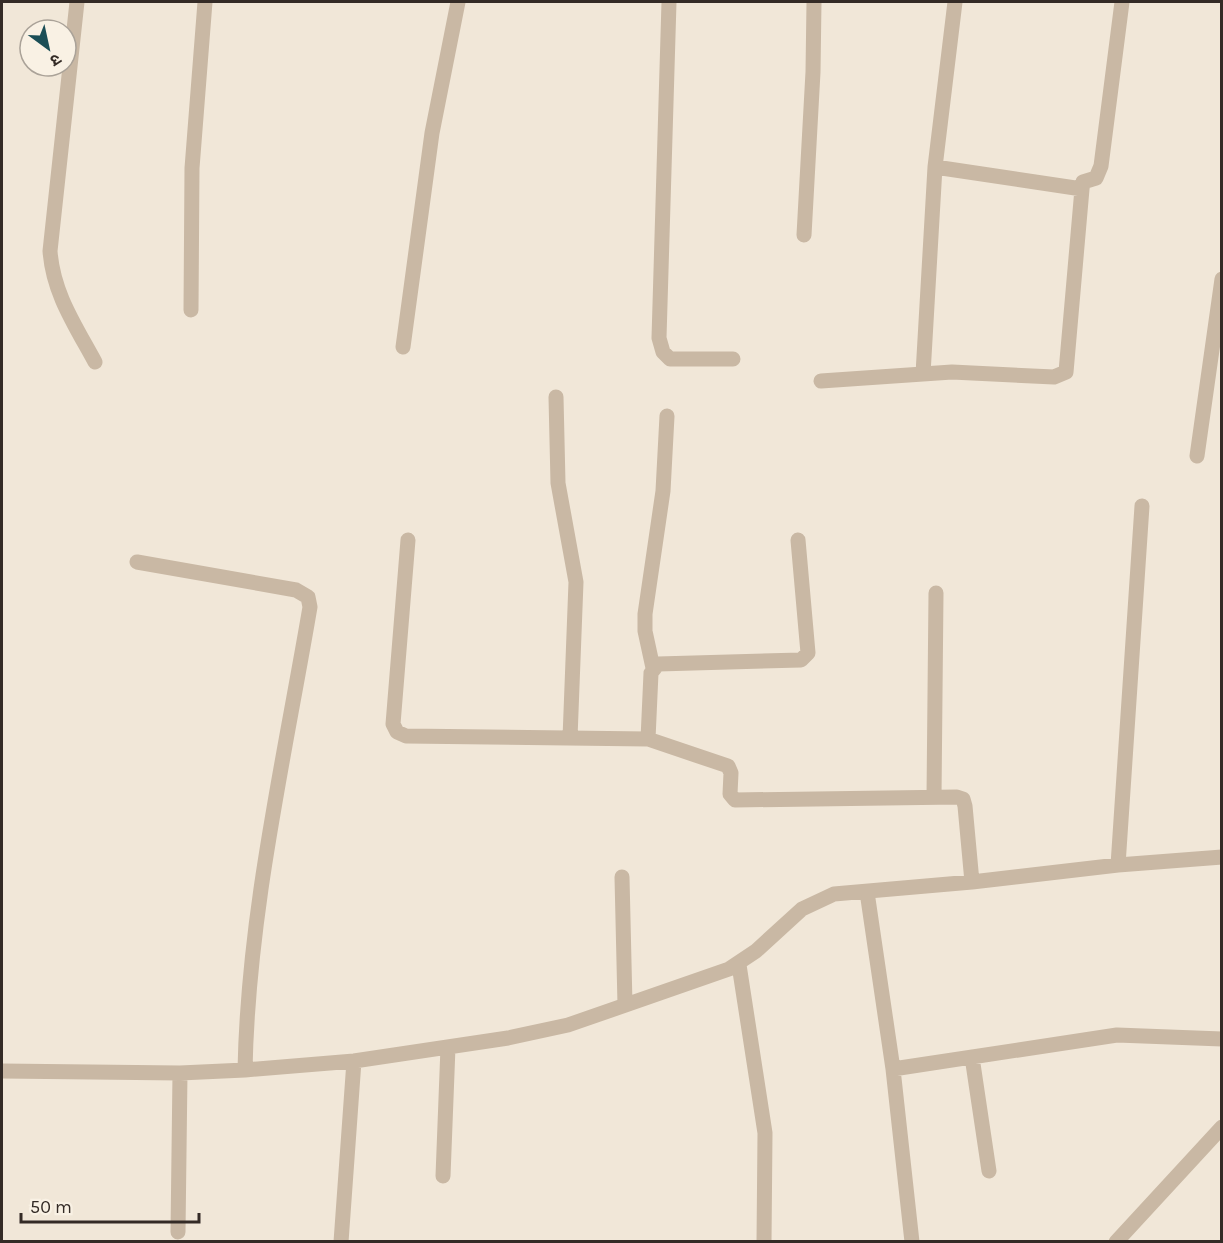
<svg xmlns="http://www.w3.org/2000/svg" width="1223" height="1243" viewBox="0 0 1223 1243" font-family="Karla,'Noto Sans Devanagari',sans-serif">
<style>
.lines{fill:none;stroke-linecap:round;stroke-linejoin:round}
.minor{stroke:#c9b8a4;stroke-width:15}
</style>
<rect width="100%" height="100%" fill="#f1e7d8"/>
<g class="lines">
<path class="minor" d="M77,2L50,251C53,293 75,325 95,362
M669,2L659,338L663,352L670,359H733
M935,167L1082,189
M804,235L813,72L814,2
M191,310L192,168L205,2
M403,347L432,133L458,2
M923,374L935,167L955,2
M821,381L952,372L1054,377L1066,372L1082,189L1083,182L1096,178L1101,166L1122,2
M556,397L558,483L576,582L570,738
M1197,456L1222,279
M408,540L393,724L397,732L406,736L648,739L728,766L731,773L730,794L735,800L957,797L963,799L965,806L972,882
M137,562L296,590L308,597L310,607C284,760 248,915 245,1070
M653,668L645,631V614L663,491L667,416
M648,739L651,673L658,664L801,660L808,653L798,540
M934,797L936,593
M1118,865L1142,506
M622,877L625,1005
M867,892L893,1069L912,1242
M739,965L765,1133L764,1242
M972,1057L989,1171
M893,1069L1117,1035L1222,1039
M2,1071L180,1073L245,1070L354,1061L508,1038L568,1025L729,969L756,951L802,909L834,894L972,882L1118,865L1222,857
M443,1176L448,1047
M178,1232L180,1073
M341,1242L354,1061
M1116,1242L1222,1127"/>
</g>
<rect width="1223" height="1243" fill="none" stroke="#342b26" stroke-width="6"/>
<g transform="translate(48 48) rotate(147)"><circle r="28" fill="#f9f1e4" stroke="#aaa298" stroke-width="1.5"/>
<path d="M0-4.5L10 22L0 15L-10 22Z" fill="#1b4e56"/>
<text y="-9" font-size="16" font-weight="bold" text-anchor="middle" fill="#342b26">उ</text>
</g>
<path d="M21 1213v9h178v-9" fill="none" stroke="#342b26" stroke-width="3"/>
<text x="30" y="1213" font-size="18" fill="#342b26" stroke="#f9f1e4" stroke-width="4.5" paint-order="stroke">50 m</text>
</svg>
